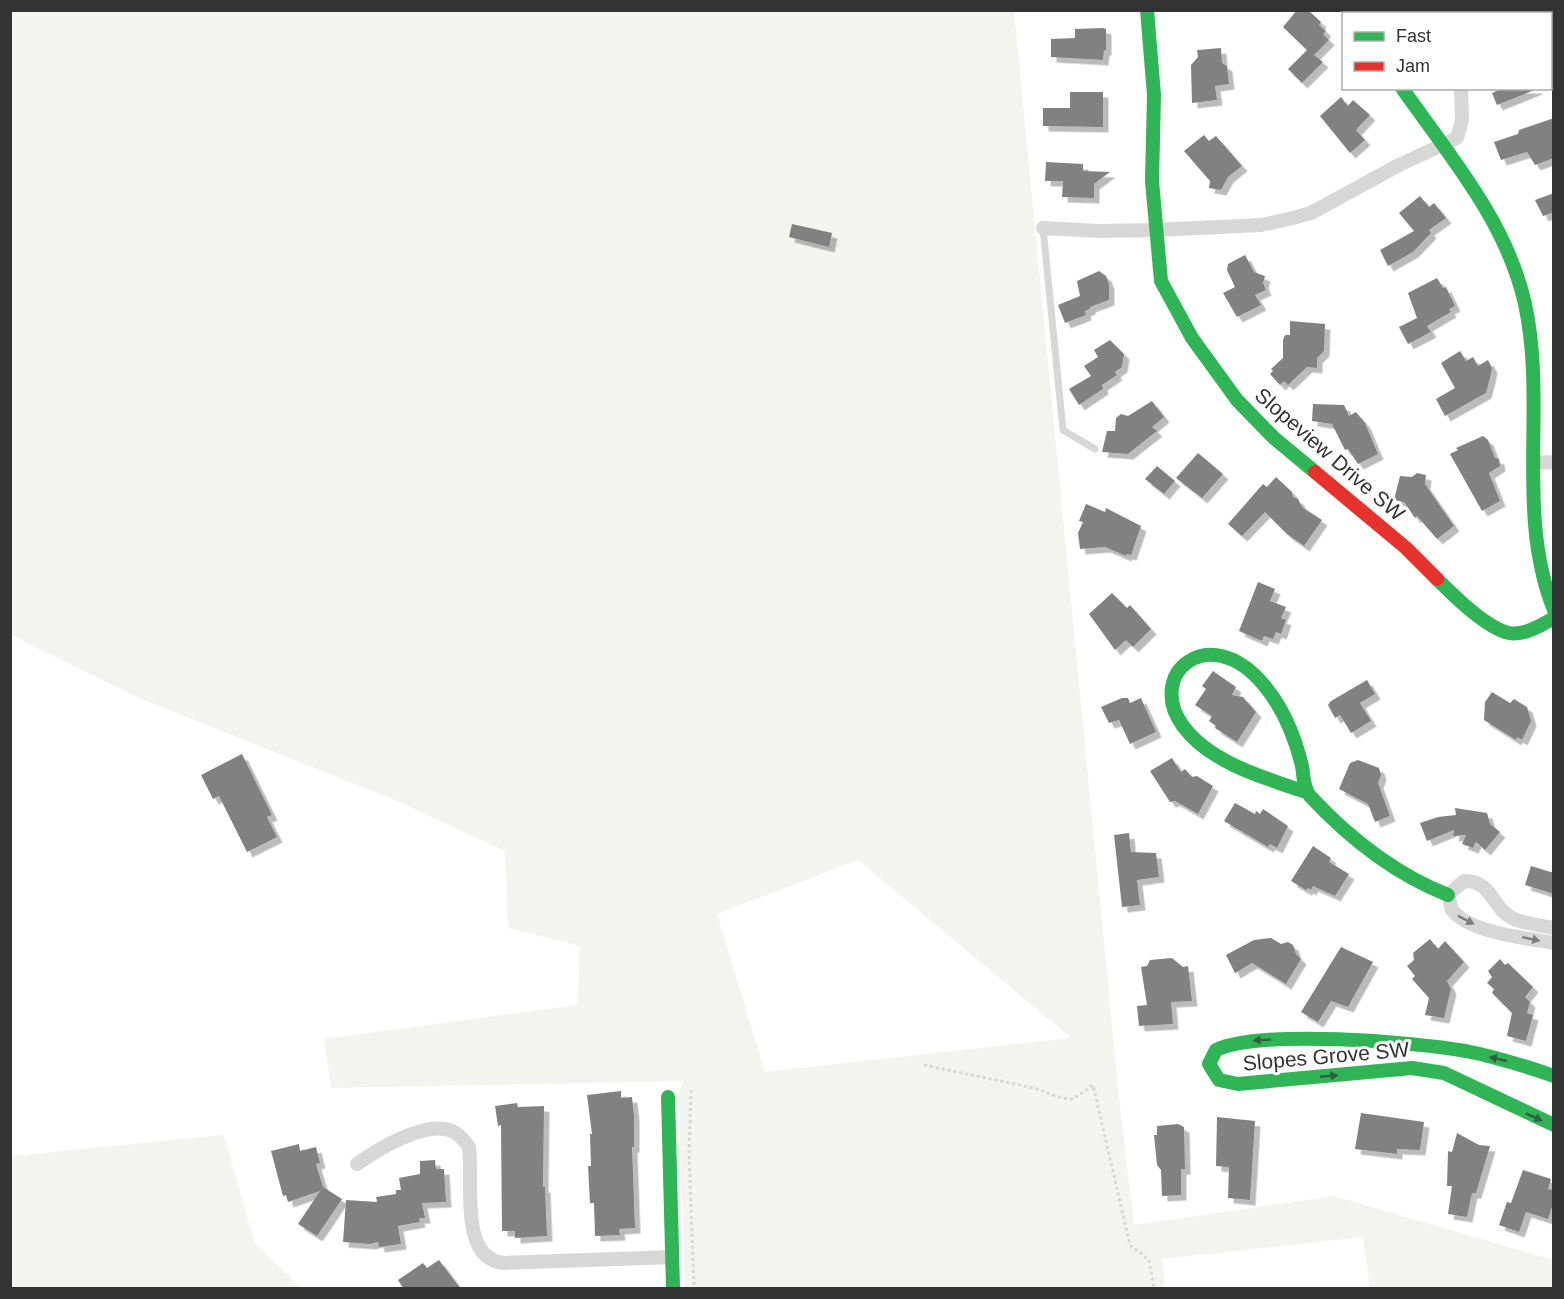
<svg xmlns="http://www.w3.org/2000/svg" width="1564" height="1299" viewBox="0 0 1564 1299" font-family="Arial,sans-serif">
<style>
.green{fill:#f1f5ed;fill-rule:evenodd}
.building{fill:#818181;filter:url(#shadow)}
.lines{fill:none;stroke-linecap:round;stroke-linejoin:round}
.path{stroke:#d6d6d6;stroke-width:3;stroke-dasharray:3 3;stroke-linecap:butt}
.lane{stroke:#d7d7d7;stroke-width:7}
.street{stroke:#d7d7d7;stroke-width:14}
.fast{stroke:#30b455;stroke-width:14}
.jam{stroke:#e5322d;stroke-width:14}
.oneway{fill:#7d7d7d}
.oneway2{fill:#32603f}
.labels{text-anchor:middle;dominant-baseline:central;stroke-width:6;stroke-linejoin:round;paint-order:stroke}
.street-label{font-size:21px;fill:#333;stroke:#fff}
</style>
<defs>
<filter id="shadow"><feDropShadow dx="5.5" dy="5.5" stdDeviation="0" flood-color="#0004"/></filter>
</defs>
<rect width="100%" height="100%" fill="#fff"/>
<path class="green" d="M10,11H1014L1119,1097L1134,1225L1334,1196L1553,1260V1288H1370L1363,1237L1162,1259L1165,1288H685L678,1094L683,1081L331,1088L324,1039L577,1005L580,946L508,928L505,851L395,800L137,697L11,635ZM858,860L1070,1037V1038L765,1072L717,914Z
M224,1135L255,1244L302,1288H11V1156Z"/>
<path class="building" d="M1297,10H1308L1321,22L1319,25L1326,31L1323,34L1329,40L1314,55L1323,62L1302,83L1288,69L1307,50L1283,27Z
M1103,28L1106,29V50H1104L1103,60L1051,57V39L1075,38V29Z
M1221,48L1222,63L1227,66L1229,84L1215,86L1217,100L1192,103L1191,65L1198,57L1197,50Z
M1503,88H1537V89L1497,105L1492,93Z
M1070,92H1103V127L1043,126V108H1070Z
M1341,97L1348,106L1353,100L1370,115L1356,130L1365,140L1350,153L1320,116Z
M1554,118V158L1535,165L1527,152L1501,160L1494,142L1518,134L1519,130Z
M1204,135L1209,141L1216,136L1242,166L1228,177L1221,190L1209,188L1210,181L1184,151Z
M1046,162L1083,164V171L1110,172L1094,184V198L1062,197L1063,181H1045Z
M1554,193V212L1543,216L1535,200Z
M1420,196L1429,207L1434,203L1446,218L1429,230L1431,233L1413,252L1388,266L1380,250L1414,231L1399,213Z
M792,224L832,233L829,247L789,237Z
M1245,255L1254,272L1265,276L1263,283L1266,290L1255,295L1261,305L1237,317L1223,293L1235,287L1227,270L1228,264Z
M1099,271L1106,276L1109,284V300L1090,307V309L1085,311L1086,315L1065,323L1058,305L1080,296L1077,281Z
M1437,278L1443,288L1446,287L1455,306L1449,309L1451,312L1427,326L1431,332L1408,344L1399,327L1417,318L1408,293Z
M1290,321L1325,324L1324,351L1317,358V368L1307,367L1288,385L1284,381L1280,385L1270,374L1273,371L1271,369L1283,358V340L1285,335H1290Z
M1110,340L1124,354L1122,367L1115,372L1117,375L1102,385L1103,389L1079,405L1069,389L1091,376L1084,366L1098,357L1094,350Z
M1460,351L1466,361L1473,357L1478,366L1488,360L1492,368L1490,378L1486,393L1445,416L1436,399L1455,388L1441,363Z
M1152,401L1164,417L1152,427L1157,431L1128,454L1102,452L1107,431H1115L1116,418L1121,414L1128,416Z
M1313,404L1344,405L1349,416L1356,412L1365,423L1378,454L1358,464L1348,449L1345,450L1332,424L1312,421Z
M1483,436L1488,440L1495,458L1499,459L1500,466L1489,473L1500,501L1482,511L1450,454L1458,450L1456,448Z
M1198,453L1223,474L1202,498L1176,478Z
M1157,466L1175,481L1164,494L1145,479Z
M1417,473L1426,475L1425,484L1454,526L1437,539L1417,516L1415,518L1404,502L1394,500L1400,476L1412,477Z
M1276,477L1292,492L1293,497L1298,499L1302,507L1322,520L1304,546L1287,534L1265,512L1242,536L1228,524L1263,484L1267,487Z
M1086,504L1105,512L1106,508L1141,526L1131,555L1127,554L1126,556L1105,547L1080,549L1078,533L1083,522L1079,521Z
M1258,582L1275,589L1270,601L1286,607L1281,618L1286,620L1281,634L1276,632L1273,639L1264,636L1262,641L1239,631Z
M1112,593L1127,608L1130,605L1151,629L1133,647L1126,640L1115,650L1089,614Z
M1213,671L1236,687L1232,695L1243,697L1256,712L1237,742L1215,728L1216,726L1209,721L1212,716L1195,705L1206,689L1202,686Z
M1367,680L1375,694L1360,703L1371,721L1351,733L1340,715L1335,718L1328,705L1331,701Z
M1492,692L1510,703L1514,699L1527,707L1531,721L1522,740L1517,737L1516,740L1484,720L1485,702Z
M1122,698H1128L1130,703L1141,698L1156,732L1130,744L1119,720L1109,723L1101,707Z
M242,754L272,815L267,817L277,837L247,852L219,796L213,799L201,775Z
M1172,758L1181,772L1185,769L1192,777L1197,776L1213,786L1198,814L1175,801L1170,802L1150,771Z
M1358,760L1379,768L1381,775L1378,783L1390,816L1375,822L1368,804L1339,789L1350,763Z
M1235,803L1255,814L1256,811L1260,814L1263,809L1288,826L1277,848L1270,844L1268,847L1224,821Z
M1455,808L1487,813L1490,824L1500,832L1485,850L1476,842L1473,848L1462,844L1466,835L1453,836L1454,830L1427,841L1420,823L1438,817L1456,815Z
M1129,833L1131,852L1156,853L1159,877L1137,880L1140,905L1122,907L1114,835Z
M1313,846L1331,858L1329,862L1349,874L1335,896L1313,886L1311,890L1308,888L1306,890L1291,881Z
M1531,866L1554,873V894L1525,885Z
M1271,938L1281,944L1288,942L1293,945L1296,954L1301,959L1286,984L1252,963L1235,973L1226,955L1254,940Z
M1430,939L1438,949L1445,941L1464,962L1447,981L1451,989L1444,1018L1425,1015L1429,998L1412,979L1415,976L1407,966L1414,960L1413,953Z
M1341,947L1373,962L1348,1007L1331,1001L1318,1022L1301,1012Z
M1172,958L1183,967L1188,966L1192,1001L1171,1002L1173,1024L1139,1026L1137,1006L1147,1005L1141,967L1147,966L1150,960Z
M1500,959L1505,965L1508,963L1533,987L1525,997L1530,1002L1527,1013L1533,1015L1526,1041L1507,1036L1512,1013L1492,993L1494,989L1487,983L1492,977L1488,971Z
M621,1091V1098L632,1097L634,1116V1147H632L635,1228L619,1229L620,1235L595,1236L594,1203H590L588,1166H591L590,1134H592L587,1095Z
M517,1103L518,1107L544,1106L543,1187H545L547,1236L515,1238V1231H502L501,1125L498,1126L495,1106Z
M1361,1113L1424,1122L1420,1150L1397,1149V1154L1355,1149Z
M1217,1117L1255,1121L1250,1200L1228,1198L1229,1167L1216,1166Z
M1178,1124L1184,1127L1185,1169H1181V1195L1162,1196L1161,1170L1157,1165L1154,1135H1157V1126Z
M1457,1133L1479,1145L1490,1146L1476,1193H1472L1467,1217L1448,1214L1452,1186H1447L1448,1151L1452,1152Z
M299,1144L300,1151L316,1147L320,1163L316,1164L323,1187L342,1199L317,1236L298,1224L320,1191L288,1202L286,1195L283,1196L271,1151Z
M435,1160L436,1169H444L446,1202L422,1203L425,1218H419L420,1222L398,1226L401,1244L379,1247L378,1242L370,1244L343,1242L346,1200L377,1202L376,1197L396,1194V1190H401L399,1178L420,1174V1161Z
M1523,1170L1551,1179L1548,1189L1554,1190V1201L1548,1219L1526,1212L1519,1232L1499,1225L1507,1202L1511,1203Z
M439,1260L460,1288H403L398,1280L423,1263L427,1268Z"/>
<g class="lines">
<path class="path" d="M924,1065L1034,1088L1062,1098L1073,1099L1093,1085L1130,1245L1149,1260L1154,1288
M691,1090L689,1154L694,1288"/>
<path class="lane" d="M1043,228L1063,430L1095,449"/>
<path class="street" d="M1351,10L1353,14
M1459,10V14
M1043,228L1099,231L1155,230L1261,225L1289,219L1311,213L1399,165L1457,138L1462,120L1461,88
M1534,463L1554,462
M1554,928C1541,925 1524,924 1512,918C1491,907 1492,880 1464,881L1448,895L1452,910C1470,933 1526,938 1554,943
M357,1164C378,1149 426,1120 452,1131C460,1134 464,1141 469,1147C474,1181 458,1259 504,1263L672,1257"/>
<path class="fast" d="M1147,10L1154,95L1152,181L1161,281L1192,338L1237,400L1274,438L1315,472
M1402,88C1449,155 1507,222 1525,304C1547,405 1515,513 1554,610
M1437,579C1453,595 1486,628 1509,633C1524,636 1542,625 1554,618
M1306,792C1265,778 1210,763 1183,726C1145,674 1209,620 1263,684C1283,707 1295,737 1302,766C1304,777 1303,787 1310,796C1349,838 1395,874 1448,895
M1554,1076C1525,1066 1496,1057 1466,1051C1414,1042 1262,1029 1216,1050L1209,1064L1219,1080L1238,1084L1412,1068L1444,1073L1554,1125
M668,1097L673,1288"/>
<path class="jam" d="M1315,472L1406,548L1437,579"/>
</g>
<defs><path id="oneway-solid" d="M-6-.8H1V-3.2L6.5 0L1 3.2V.8H-6Z" transform="scale(1.5)"/></defs>
<g class="oneway">
<use href="#oneway-solid" transform="translate(1466 920) rotate(27)"/>
<use href="#oneway-solid" transform="translate(1531 939) rotate(12)"/>
</g>
<g class="oneway2">
<use href="#oneway-solid" transform="translate(1262 1040) rotate(177)"/>
<use href="#oneway-solid" transform="translate(1498 1059) rotate(-167)"/>
<use href="#oneway-solid" transform="translate(1329 1076) rotate(-5)"/>
<use href="#oneway-solid" transform="translate(1534 1117) rotate(24)"/>
</g>
<g class="labels">
<g class="street-label">
<text transform="translate(1330 454) rotate(41)">Slopeview Drive SW</text>
<text transform="translate(1326 1056) rotate(-5)">Slopes Grove SW</text>
</g>
</g>
<rect width="1564" height="1299" fill="none" stroke="#333333" stroke-width="24"/>
<rect x="1342" y="12" width="210" height="78" fill="#ffffff" stroke="#adadad" stroke-width="1.5"/>
<rect x="1354" y="32" width="30" height="9" fill="#30b455" stroke="#adadad" stroke-width="1.5"/>
<text x="1396" y="42" font-size="18" fill="#333333">Fast</text>
<rect x="1354" y="62" width="30" height="9" fill="#e5322d" stroke="#adadad" stroke-width="1.5"/>
<text x="1396" y="72" font-size="18" fill="#333333">Jam</text>
</svg>
